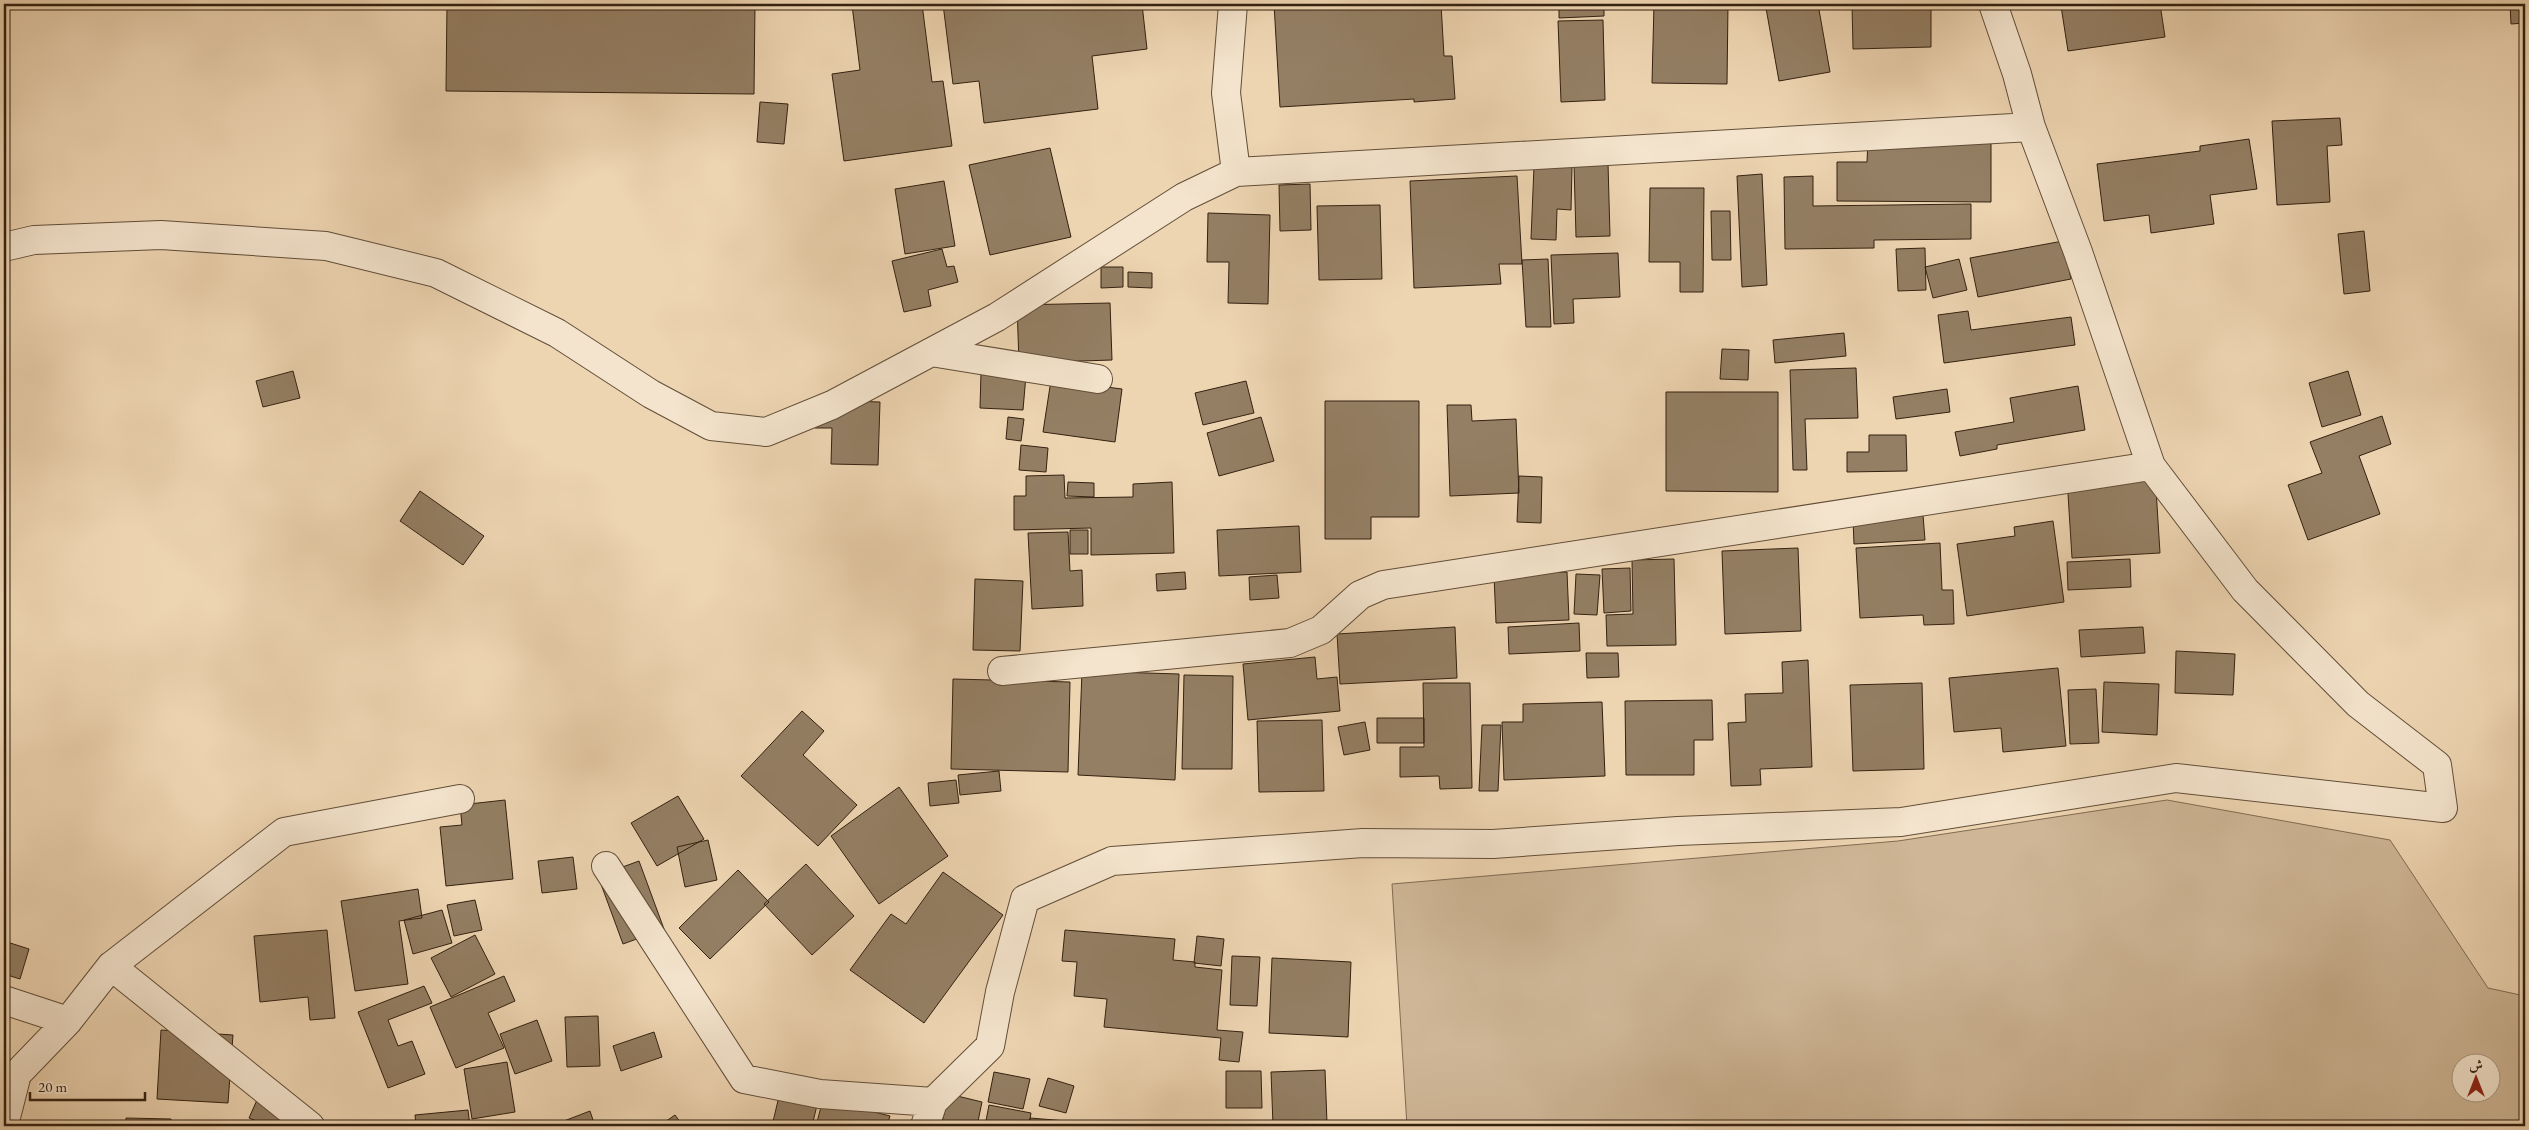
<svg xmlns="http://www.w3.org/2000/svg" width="2529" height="1130" viewBox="0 0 2529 1130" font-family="'EB Garamond',Amiri,serif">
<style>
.green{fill:#ceb696;stroke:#806c53;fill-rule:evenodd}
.building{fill:#947f64;stroke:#332110}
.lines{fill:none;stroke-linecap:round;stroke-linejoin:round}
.street-casing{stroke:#624e38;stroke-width:30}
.street{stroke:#f4e4cd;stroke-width:28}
</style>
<rect width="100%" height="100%" fill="#eed5b2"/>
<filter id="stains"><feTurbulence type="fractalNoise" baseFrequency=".004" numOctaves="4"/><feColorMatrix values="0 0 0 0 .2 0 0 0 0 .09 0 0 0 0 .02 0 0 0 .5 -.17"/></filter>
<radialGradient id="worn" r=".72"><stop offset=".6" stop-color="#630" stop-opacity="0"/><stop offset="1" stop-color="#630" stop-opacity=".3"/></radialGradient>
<path class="green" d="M2167,800L2390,840L2488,988L2525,996V1126H1407L1392,884L1898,841ZM2462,1062H2492V1092H2462Z"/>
<path class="building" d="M447,4H755L754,94L446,91Z
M922,4L932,82L943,81L952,146L844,161L832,74L860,70L852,5Z
M943,4H1142L1147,49L1092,56L1098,109L984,123L979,81L953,84Z
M1274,4H1441L1444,56H1452L1455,99L1414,102V99L1280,107Z
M1559,4H1604V16L1559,18Z
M1654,4H1728L1727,84L1652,83Z
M1789,4H1818L1830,72L1779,81L1766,8Z
M1852,4H1931V47L1853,49Z
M2075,4H2160L2165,37L2068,51L2061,6Z
M2510,4H2525V23L2511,24Z
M1603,20L1605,100L1561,102L1558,21Z
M760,102L788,104L784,144L757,142Z
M2340,118L2342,145L2327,146L2330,202L2277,205L2272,121Z
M1868,139H1991V202L1837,201V162H1867Z
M2249,139L2257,189L2210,195L2214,224L2151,233L2149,215L2104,221L2097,164L2200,151V146Z
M1050,148L1071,237L990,255L969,165Z
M1608,163L1610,236L1576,237L1574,164Z
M1534,166L1572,167L1571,210L1557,209L1556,240L1531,239Z
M1762,174L1767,285L1742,287L1737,176Z
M1517,176L1522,264H1499L1501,284L1414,288L1410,181Z
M1813,176V206L1971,204V239L1874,240V248L1785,249L1784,177Z
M944,181L955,246L905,254L895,189Z
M1310,184L1311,230L1280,231L1279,185Z
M1650,188H1704L1703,292H1680V262H1649Z
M1380,205L1382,279L1319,280L1317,206Z
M1711,211H1730L1731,260H1712Z
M1208,213L1270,215L1268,304L1228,303L1229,262H1207Z
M2364,231L2370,291L2344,294L2338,234Z
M2063,241L2071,279L1978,297L1970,258Z
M1925,248L1926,290L1898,291L1896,249Z
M942,249L947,267L954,266L958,282L928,290L931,306L904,312L892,261Z
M1618,253L1620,297L1573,299L1574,323L1554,324L1551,255Z
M1548,259L1551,327H1526L1522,260Z
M1959,259L1967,290L1933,298L1925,267Z
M1101,267H1123V287L1101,288Z
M1128,272L1152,273V288L1128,287Z
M1110,303L1112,360L1019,363L1017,305Z
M1968,311L1971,330L2071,317L2075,345L1944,363L1938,315Z
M1844,333L1846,356L1775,363L1773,340Z
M1722,349L1749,350L1748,380L1720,379Z
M1856,368L1858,418L1805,419L1807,470H1793L1790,370Z
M293,371L300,398L263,407L256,381Z
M2348,371L2361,415L2322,427L2309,383Z
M981,373L1026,375L1023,410L980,408Z
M1051,380L1122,389L1115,442L1043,432Z
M1246,381L1254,413L1203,425L1195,393Z
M2078,386L2085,430L1997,445V449L1960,456L1955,432L2014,422L2010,398Z
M1947,389L1950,412L1896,419L1893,397Z
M1666,392H1778V492L1666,491Z
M816,400L880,402L878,465L831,464L832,428H815Z
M1325,401H1419V517H1371V539H1325Z
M1447,405H1471L1472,421L1516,419L1519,493L1450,496Z
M2382,416L2391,444L2359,456L2380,514L2308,540L2288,485L2322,473L2310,442Z
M1008,417L1024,419L1021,441L1006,439Z
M1261,417L1274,461L1219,476L1207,433Z
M1869,435H1906L1907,471L1847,472V452H1869Z
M1021,445L1048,448L1046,472L1019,470Z
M2155,473L2160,553L2072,558L2067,478Z
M1064,475L1065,498L1133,497V484L1172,482L1174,553L1091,555V528L1014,530V496H1026V476Z
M1519,476L1542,477L1541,523L1517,522Z
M1068,482L1094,483V497L1067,496Z
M420,491L484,536L463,565L400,521Z
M1923,515L1925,540L1854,544L1853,519Z
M2053,521L2064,602L1967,616L1957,544L2015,536L2014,527Z
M1299,526L1301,572L1219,576L1217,530Z
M1070,530H1088V554H1070Z
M1068,532L1070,571L1082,570L1083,606L1032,609L1028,533Z
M1940,543L1942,590H1953L1954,624L1924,625L1923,615L1860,618L1856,548Z
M1798,548L1801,631L1725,634L1722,551Z
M1674,559L1676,645L1607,646L1606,615L1633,614L1632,560Z
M2130,559L2131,587L2068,590L2067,562Z
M1630,568L1631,611L1604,613L1602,569Z
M1185,572L1186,589L1157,591L1156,574Z
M1567,572L1569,620L1496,623L1494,575Z
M1576,574L1600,575L1597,615L1574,614Z
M1277,575L1279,598L1250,600L1249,577Z
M975,579L1023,581L1020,651L973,650Z
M1579,623L1580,651L1509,654L1508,627Z
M1455,627L1457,678L1340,684L1337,634Z
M2143,627L2145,653L2081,657L2079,630Z
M2176,651L2235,654L2233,695L2175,693Z
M1586,653H1618L1619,677L1587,678Z
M1315,657L1317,679L1337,677L1340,711L1248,720L1243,664Z
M1808,660L1812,767L1760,769L1761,785L1731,786L1728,723L1746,722L1745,694L1783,693L1782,662Z
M2058,668L2066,746L2003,752L2001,728L1954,732L1949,678Z
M1082,671L1179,674L1175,780L1078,775Z
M1184,675L1233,676L1232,769H1182Z
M953,679L1070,682L1068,772L951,769Z
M2104,682L2159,684L2157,735L2102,732Z
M1423,683H1470L1472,788L1440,789L1439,776L1400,777V747H1424Z
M1922,683L1924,769L1853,771L1850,685Z
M2096,689L2099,743L2070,744L2068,690Z
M1712,700L1713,740H1694V775H1626L1625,701Z
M1602,702L1605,776L1504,780L1502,722H1523V704Z
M802,711L824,731L803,755L857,805L818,846L741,776Z
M1377,718H1424V743H1377Z
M1322,720L1324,791L1259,792L1257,721Z
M1365,722L1370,750L1344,755L1338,727Z
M1482,725H1501L1498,791H1479Z
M999,771L1001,791L960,795L958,775Z
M956,780L959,803L930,806L928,783Z
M899,787L948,856L879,904L831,836Z
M678,796L704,839L657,866L631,823Z
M505,800L513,879L446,886L440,827L462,825L460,805Z
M708,840L717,880L685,887L677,847Z
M573,857L577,889L542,893L538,861Z
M639,861L664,929L623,944L598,876Z
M806,864L854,916L812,955L764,904Z
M738,870L769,902L710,959L679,928Z
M943,872L1003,915L924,1023L850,970L891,914L906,924Z
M418,889L422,918L399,921L408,984L355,991L341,901Z
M475,900L482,930L454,936L447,905Z
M442,910L452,943L413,954L404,920Z
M327,930L335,1018L310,1020L308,997L260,1002L254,936Z
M1065,930L1175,939L1173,960L1195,962V967L1222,970L1217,1030L1243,1032L1239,1062L1219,1060L1221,1038L1104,1027L1107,999L1074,996L1077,962L1062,961Z
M475,935L495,974L451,997L431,958Z
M1197,936L1224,939L1221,966L1194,963Z
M4,941L29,949L20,979L4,974Z
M1232,956L1260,957L1257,1006L1230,1005Z
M1272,958L1351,962L1348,1037L1269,1033Z
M504,976L515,1001L488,1013L504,1048L456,1068L430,1007Z
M424,986L432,1003L388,1020L398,1046L412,1041L425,1074L388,1088L358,1012Z
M598,1016L600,1066L567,1067L565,1017Z
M537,1020L552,1061L515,1074L500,1034Z
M161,1030L233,1035L228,1103L157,1099Z
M654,1032L662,1057L621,1071L613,1046Z
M507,1062L515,1112L472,1119L464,1069Z
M1325,1070L1327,1123L1273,1125L1271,1072Z
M1226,1071H1261L1262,1108H1226Z
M994,1072L1030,1079L1023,1109L988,1102Z
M1048,1078L1074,1086L1066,1113L1039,1106Z
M261,1091L287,1102L276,1126H268L249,1118Z
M780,1092L818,1101L812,1126H772Z
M949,1094L982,1102L977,1126H941Z
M823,1099L890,1116L887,1126H816Z
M989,1105L1031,1113L1029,1126H985Z
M468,1110L470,1126H416L415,1115Z
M590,1111L595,1126H551Z
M675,1115L683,1126H659Z
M126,1118L171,1119V1126H126Z
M1030,1118L1079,1122V1126H1029Z"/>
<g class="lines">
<defs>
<path id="street" d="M1233,4L1226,93L1236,172L2031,127
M4,247L34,240L161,235L326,246L436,273L557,333L651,394L711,426L766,432L832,405L997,317L1184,197L1236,172
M931,352L1098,379
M1002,671L1290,643L1321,630L1360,595L1383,585L2151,466
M606,866L744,1079L820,1094L933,1102L990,1046L1000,992L1025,899L1112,861L1363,843L1493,844L1678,831L1901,822L2176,778L2443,808L2437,765L2358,704L2245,590L2151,466L2078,252L2031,127L2017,74L1993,4
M111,966L310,1126
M4,1000L68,1021
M4,1125L17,1074L68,1021L111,966L284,832L460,799
M925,1126L933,1102"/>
</defs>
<use href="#street" class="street-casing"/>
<use href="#street" class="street"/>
</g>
<rect width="2529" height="1130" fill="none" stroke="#eed5b2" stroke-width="20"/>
<rect x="5" y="5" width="2519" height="1120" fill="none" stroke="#332110" stroke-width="2.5"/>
<rect x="10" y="10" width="2509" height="1110" fill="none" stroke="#332110"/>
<g transform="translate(2476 1078)"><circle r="24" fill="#f4e4cd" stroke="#a79681"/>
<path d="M0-4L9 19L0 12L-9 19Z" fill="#8f2418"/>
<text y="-8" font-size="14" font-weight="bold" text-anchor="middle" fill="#332110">ش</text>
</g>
<path d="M30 1092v8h115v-8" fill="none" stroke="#332110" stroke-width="2.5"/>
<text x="38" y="1092" font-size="15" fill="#332110" stroke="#f4e4cd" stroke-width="4" paint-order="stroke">20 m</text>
<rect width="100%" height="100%" filter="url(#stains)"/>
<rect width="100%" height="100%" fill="url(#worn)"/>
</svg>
